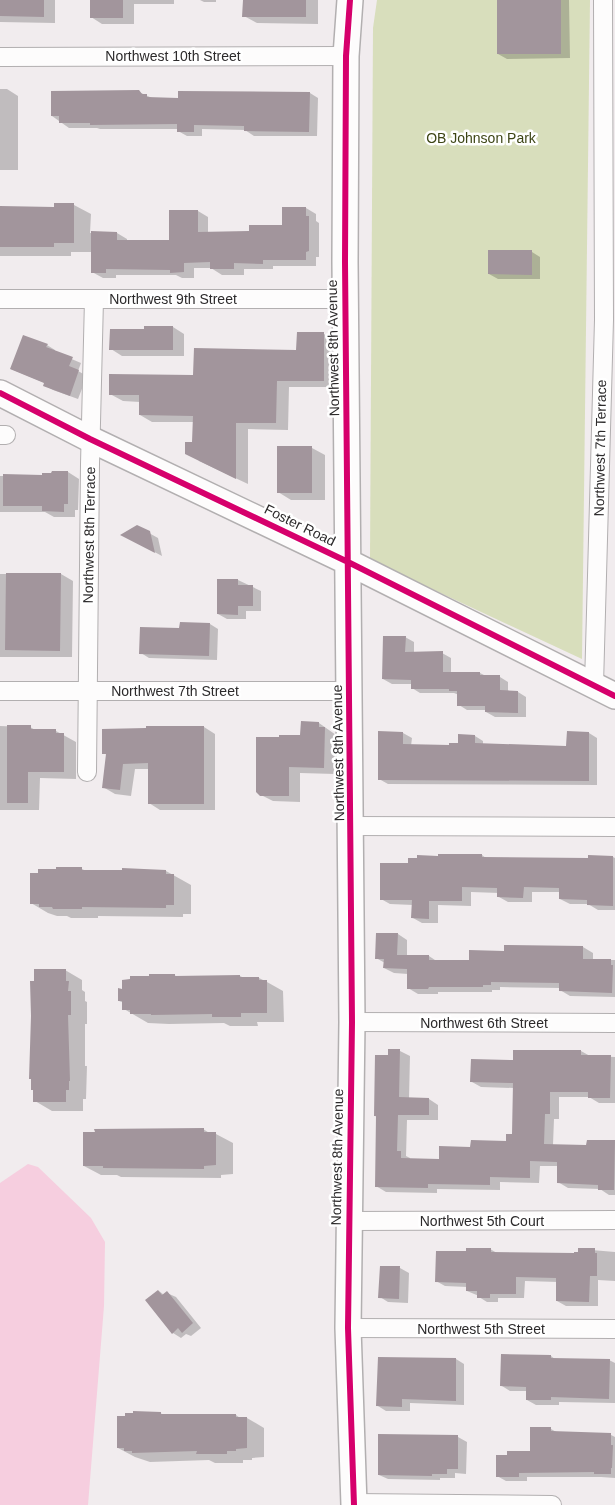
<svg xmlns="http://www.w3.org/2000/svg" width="615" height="1505" viewBox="0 0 615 1505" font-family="Arial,sans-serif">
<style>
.green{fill:#d8debc}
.water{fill:#f6cedf}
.shadow{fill:#0003}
.building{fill:#a2959c}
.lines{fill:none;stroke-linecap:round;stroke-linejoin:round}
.street-casing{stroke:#b2afb0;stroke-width:20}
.secondary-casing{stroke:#b2afb0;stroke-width:28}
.street{stroke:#fdfcfc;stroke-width:18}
.secondary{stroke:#fdfcfc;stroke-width:25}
.cycleway-casing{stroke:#fff;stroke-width:9}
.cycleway{stroke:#d6006c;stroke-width:6}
.labels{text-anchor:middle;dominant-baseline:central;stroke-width:5;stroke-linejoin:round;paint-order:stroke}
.street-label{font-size:14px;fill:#2c2a2b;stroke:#fff}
.park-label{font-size:14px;fill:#3d4515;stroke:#fff}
</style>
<rect width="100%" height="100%" fill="#f1ecee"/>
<path class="green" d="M377,0H590L582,659L370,560L373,28Z"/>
<path class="water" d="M28,1164L38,1167L91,1218L105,1242L104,1306L88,1505H0V1183Z"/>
<path class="shadow" d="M0,0H55V23L0,22Z
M91,0H174V4H134V24H102L91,17Z
M200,0H216V2H204Z
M244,0H318V24L257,23L244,16Z
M498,0H569L570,58L507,59L498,54Z
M0,89H7L18,96V170H0Z
M139,92L152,98L179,99L310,93L318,98L317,136H254L245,130L202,129V136H187L178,131V129H100L97,128H69L52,116Z
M74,205L91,214L90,233H117L127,239V241H171L198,211L208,217V233L250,232L284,226L306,208L316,214V221L319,223V257H316V266H273V269H244V275H222L211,268H194V278H182L176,275H116V278H103L92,272V252H71V256H0V207L55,208Z
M532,252L540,257V279H498L489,274Z
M173,327L184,334V356H122L111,349L145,331Z
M324,334L336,341V387H289L288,430L248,429V484L199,461L193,443L194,422H152L140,415V402L123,401L110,394L298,351Z
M47,345L55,350V352L81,363L78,371L87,376L78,399L53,390L44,385L45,383L11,369Z
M312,448L325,455V500H291L278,492Z
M68,472L79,479L78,510H75V517H54L45,512H0V476H44Z
M149,533L158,538L162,556L130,539Z
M0,574H61L73,581L72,657H0Z
M238,580L261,591V611H246V619H227L218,614Z
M210,624L218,629L217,660L149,658L141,653Z
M405,637L414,642V653H442L451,658V673H480L486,676L500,677L508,682V692H518L526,697V717H495L486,712V710H467L459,705V695L454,693H420L412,688V684H392L383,679Z
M319,723L336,735L335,774L300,773V802L273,801L261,795L302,736Z
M0,726L30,727L37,731H56L76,742V779L40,778L39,810H0Z
M204,727L215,734V810H160L149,803V769H135L131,796L115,794L103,787L107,755L104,753Z
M380,733H403L412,738L411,746H450L459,745L475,736L483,741V745L568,747V733H589L597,738V785L388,784L379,779Z
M482,855L487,859L589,860V857H613L615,858V910H598L588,904H570L560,899L561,892H532V902H508L499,897V893L471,892V906L438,905V923H422L413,918V905L390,904L381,899L410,864Z
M82,869L86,871H166L191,885V914H183V917L98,916V918H71L67,916H57L48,913L31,903Z
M398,934L407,940V956H429L438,962H470L505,953L583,947L593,953V960H615V997L570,996L560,990V988L500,987V990H492V992H438V994H418L408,988V974L394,973L384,968L385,963L376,958Z
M65,970L82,980V990L85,992V1001L87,1002V1024H85V1066H87L86,1099H83V1111H52L35,1101Z
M174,975L178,977L240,976L244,978H259L267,982L283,991L284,1022H257L258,1026H230L224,1023L169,1024L148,1023L124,1009V1003L119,1001L124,990Z
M400,1051L410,1056L409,1099H429L438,1105V1120H407L406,1156L410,1158V1160L440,1161L472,1148L507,1142L513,1135L514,1088L481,1087L472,1082L514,1061L581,1051L590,1056L615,1057V1103H599L589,1097H559V1119H554L553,1145L588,1146V1141L615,1142V1195H609L600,1189L568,1188L558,1182V1166H540L539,1183L500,1182V1190L437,1189V1193L386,1192L376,1186L377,1117L375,1116L389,1057Z
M203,1129L211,1134H216L233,1143V1174L221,1175V1178L121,1177L117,1175H101L84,1166Z
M490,1249L497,1253H579L580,1249L615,1252V1281L598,1280V1306H566L557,1301L558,1282L525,1281L524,1298H498V1302H487L479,1297V1296L467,1291V1287L445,1286L436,1281L467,1253Z
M381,1267L400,1268L409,1273L408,1303L388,1302L380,1297Z
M159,1291L164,1295L167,1293L176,1297L201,1328L191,1336L186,1334L181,1338L173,1333Z
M551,1356L556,1360H609L615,1363V1403L559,1402V1405H536L527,1400V1391H510L502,1386Z
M456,1359L464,1364V1405L410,1403V1411H386L378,1406Z
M160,1413L164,1415H236L240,1418H247L264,1428V1457L252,1458V1460H243V1463H215L209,1460L150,1462L135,1457L118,1448Z
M551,1429L558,1433L611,1435L615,1437V1478L601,1477H527V1481H506L497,1476L531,1452Z
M380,1436L458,1437L467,1442L466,1474L455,1473V1478H440V1480L388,1479L379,1475Z"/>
<path class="building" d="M0,0H44V17L0,16Z
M90,0H123V18H90Z
M243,0H306V17H242Z
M497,0H561V54H497Z
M139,90L142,94H147V97L178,98V91L310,92L309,132L244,131V126L194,125V132H177V124L90,125V123H59V116H51V91Z
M54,203H74V243H54V247H0V206L54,207Z
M282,207H306V216H309V251L306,252V260H263V264L234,263V269H210V262L184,263V272L170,273V270L106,269V273H91V231L117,232V240H169V210H198V232L249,231V225H282Z
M488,250H532V275L488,274Z
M144,326H173V350H109L110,329H144Z
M297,332H324V381H277L276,423H236V479L185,454V442H192L193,416L139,415V395H109V374L193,375L194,348L296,350Z
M23,335L48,344L46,347L73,357L69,366L79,370L70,396L43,386L44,383L10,369Z
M277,446H312V493H277Z
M52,471H68V504H64V512L42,511V506H3V474L42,475V473H51Z
M137,525L150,531L155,553L120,535Z
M6,573H61L60,651L5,650Z
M217,579H238V585H253V606H238V615L217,614Z
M180,622L210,623L209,656L139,654L140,627L179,628Z
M383,636H406L405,652L443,651V672H480V675H500V690L518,691V713L485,712V706H457V691H449V689H411V680L382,679Z
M301,721L319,722V727H325L324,768L289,767V796H260L256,792V737H279V735H300Z
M7,725H31V729H56V733H64V772H28V803H7Z
M146,726H204V804H148V763L123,764L120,790L102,788L106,754H102V729L146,728Z
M378,731L403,732V744L449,745V743H458V734L475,735V743L566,746L567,731L589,732V781L378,780Z
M438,854H482V857L588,858V855L613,856V906L587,905V900L559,899V888L524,887L523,898L497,897V888L462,887V901H429V919L411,918L412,900H380V863H408V858H417V855L438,856Z
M56,867H82V870H122V868L166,870V874H174V905H166V908L82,907V909H53L52,907H39V904H30V873H38V869H56Z
M376,933H398L397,955H429V960H469V950L504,951V945L583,946V959H611V965H613L612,993L559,991V983L491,982V985H483V987H429L428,989H407V969L383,968L384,959H375Z
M34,969H66V981H69L68,991H71V1015H68L70,1081H69V1090H66V1102H33V1090H31V1079H29L31,1016L30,981H34Z
M149,974H175V976L240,975V977H259V980H267V1013H241V1017H212V1014L151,1015V1014H130V1010H122V1001H118V988L122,989V980L130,979V976H149Z
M388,1049H400L399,1097L429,1098V1115H398L397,1151H401V1158L439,1159V1146L470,1147L471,1140L506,1141V1134H512L513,1083L470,1082L471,1059L513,1060V1050H581V1055H611L610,1098H588V1092H550V1114H545L544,1144L586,1145L587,1140H615L614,1190H598V1185L557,1183V1162L530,1161V1178L490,1177V1185L428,1184V1188L375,1187L376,1116H374L375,1055H388Z
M204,1128V1132H216V1165L204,1166V1169L103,1168V1166H83V1132H95L94,1129Z
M466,1248H491V1252L574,1253V1252H578V1248H595V1253H597V1276H590L589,1302L556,1301V1278L516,1277V1294H490V1298H477V1291H466V1283L435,1282L436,1251H466Z
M380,1266H400L399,1299L378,1298Z
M158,1290L162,1295L167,1291L193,1323L182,1333L178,1328L172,1334L145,1300Z
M501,1354L551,1355V1358L610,1359L609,1399L551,1397V1400H526V1387L500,1386Z
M378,1357L456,1358V1401L402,1399V1407L376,1406Z
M133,1411L161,1412V1414H236V1417H247V1448L236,1449V1451H227V1454H196L197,1451L132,1453V1451H124V1448H117V1416H125V1413H133Z
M530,1427H551V1431L611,1433V1445H613L612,1468H611V1474H594V1472L519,1473V1477H496V1455H507V1451H530Z
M378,1434L458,1435V1469H447V1474H432V1476L378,1475Z"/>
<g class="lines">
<defs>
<path id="street" d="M0,57L346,56
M0,299H345
M0,435H6
M594,685L604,320L603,0
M0,691H350
M87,772L90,464L94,299
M351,826L615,827
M352,1022L615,1023
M348,1221L615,1220
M348,1328L615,1329
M354,1503L552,1505"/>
<path id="secondary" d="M350,0L346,56L345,262L352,1022L348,1328L354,1505
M0,393L90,439L348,562L615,696"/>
</defs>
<use href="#street" class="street-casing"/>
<use href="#secondary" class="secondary-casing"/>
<use href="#street" class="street"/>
<use href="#secondary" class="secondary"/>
<defs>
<path id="cycleway" d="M350,0L346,56L345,262L352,1022L348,1328L354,1505
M0,393L90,439L348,562L615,696"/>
</defs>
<use href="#cycleway" class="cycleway-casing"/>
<use href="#cycleway" class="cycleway"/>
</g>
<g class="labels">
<g class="street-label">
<text x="173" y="56">Northwest 10th Street</text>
<text x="173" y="299">Northwest 9th Street</text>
<text transform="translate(333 348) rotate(-91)">Northwest 8th Avenue</text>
<text transform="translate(600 448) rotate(-89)">Northwest 7th Terrace</text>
<text transform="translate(300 525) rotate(26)">Foster Road</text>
<text transform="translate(89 535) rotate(-89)">Northwest 8th Terrace</text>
<text x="175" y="691">Northwest 7th Street</text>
<text transform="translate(338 753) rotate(-91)">Northwest 8th Avenue</text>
<text x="484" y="1023">Northwest 6th Street</text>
<text transform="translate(337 1157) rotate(-89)">Northwest 8th Avenue</text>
<text x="482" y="1221">Northwest 5th Court</text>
<text x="481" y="1329">Northwest 5th Street</text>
</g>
<g class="park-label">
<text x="481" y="138">OB Johnson Park</text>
</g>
</g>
</svg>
